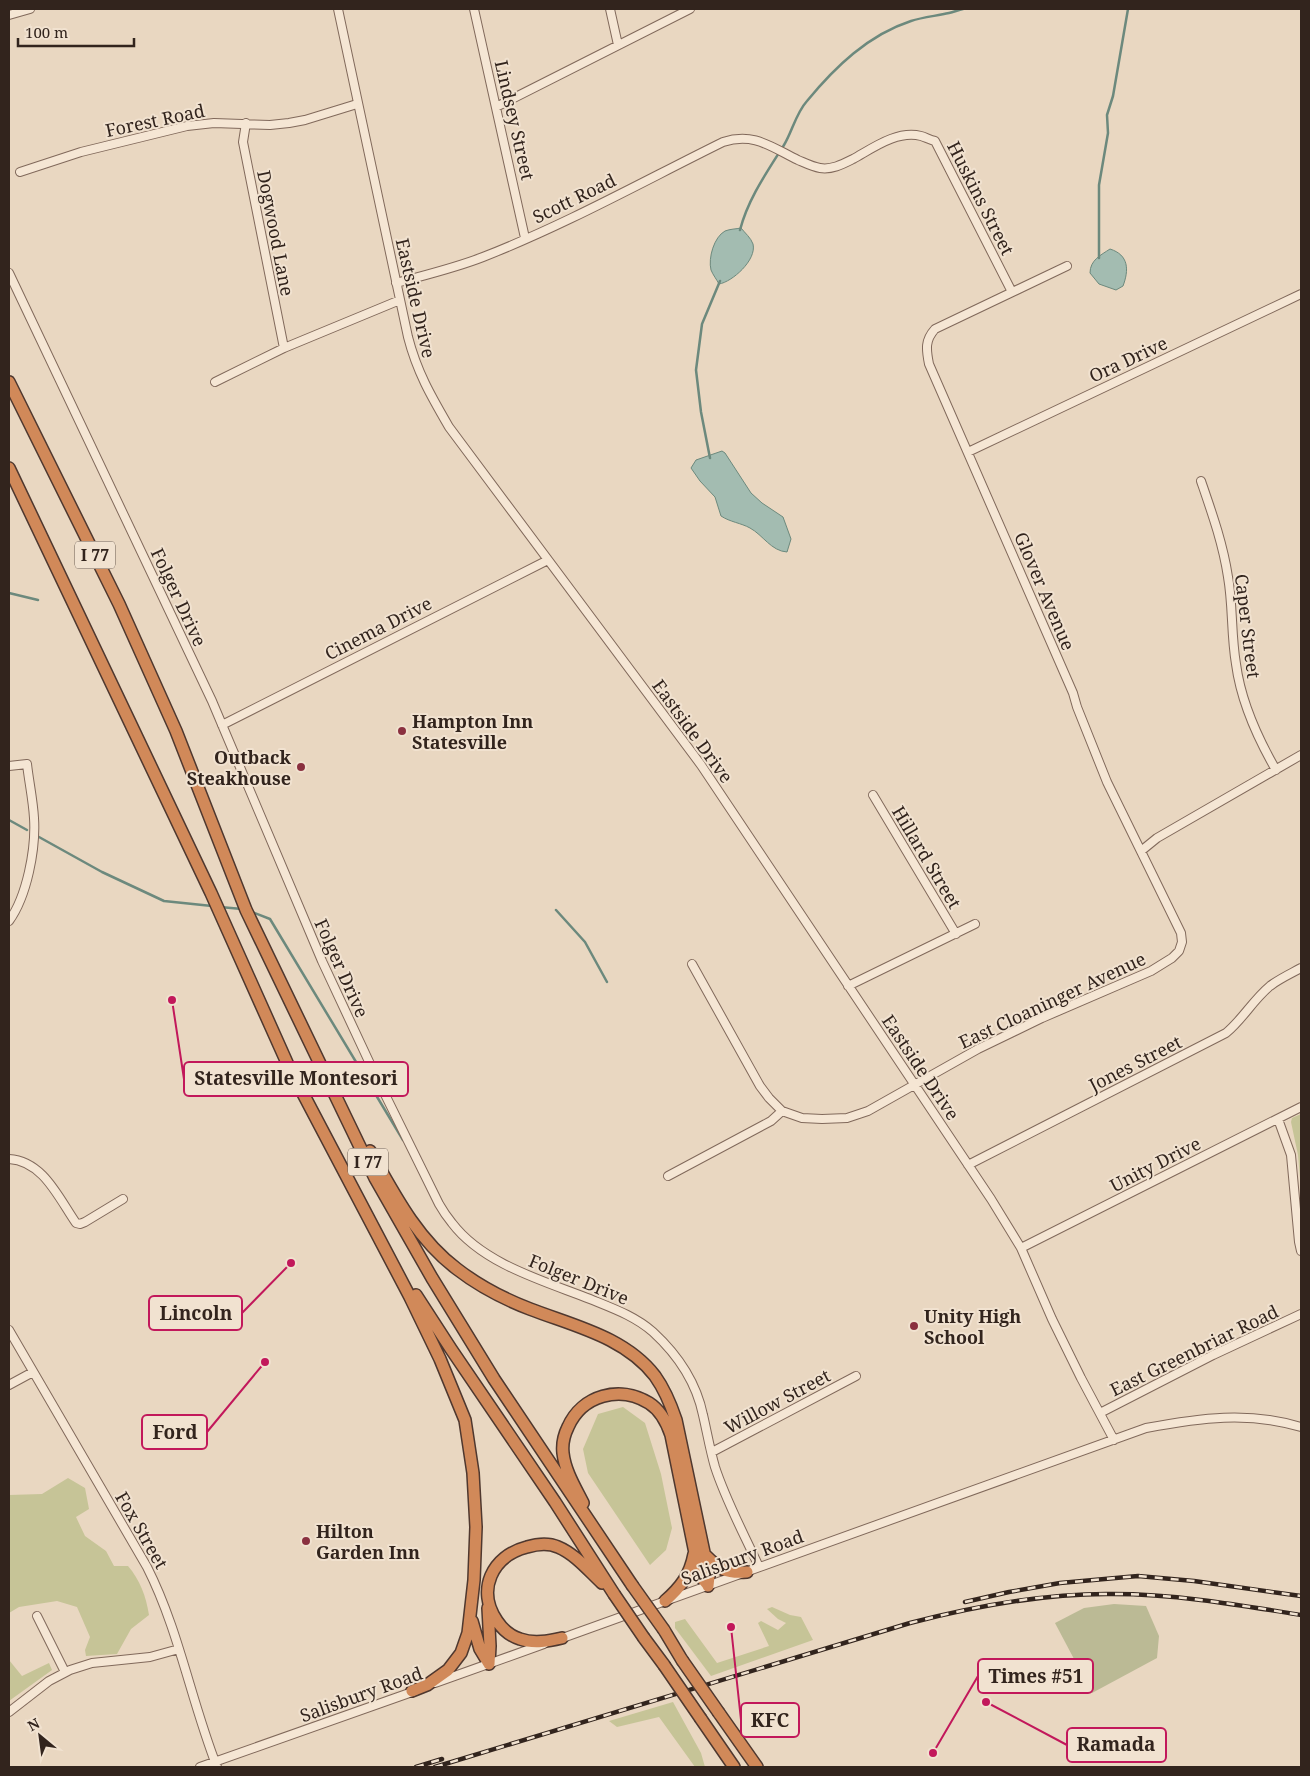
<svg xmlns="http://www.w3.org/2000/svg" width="1310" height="1776" viewBox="0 0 1310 1776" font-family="'Noto Serif',serif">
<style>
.green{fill:#c6c497}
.cemetery{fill:#bbba95}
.water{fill:#a3bcb1;stroke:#6c897d}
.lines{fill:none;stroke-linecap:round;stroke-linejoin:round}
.stream{stroke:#6c897d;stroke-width:2.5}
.minor-casing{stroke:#81695b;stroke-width:10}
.highway-casing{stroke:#4f382f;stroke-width:14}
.minor{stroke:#f5e6d4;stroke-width:8}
.highway{stroke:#d18959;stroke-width:11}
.rail-casing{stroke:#32241d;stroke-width:4.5}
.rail{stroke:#f1e2d0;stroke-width:2.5;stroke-dasharray:8;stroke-linecap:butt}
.highway-bridge-casing{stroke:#4f382f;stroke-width:14;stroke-linecap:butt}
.highway-bridge{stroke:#d18959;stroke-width:11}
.poi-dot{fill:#8a303f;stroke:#f1e2d0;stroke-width:2}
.labels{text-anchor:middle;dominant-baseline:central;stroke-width:4;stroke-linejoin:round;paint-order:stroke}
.shield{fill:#f1e2d0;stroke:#6b5d53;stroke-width:1}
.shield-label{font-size:16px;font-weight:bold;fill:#32241d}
.street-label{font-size:18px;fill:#32241d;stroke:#f1e2d0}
.poi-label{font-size:18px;font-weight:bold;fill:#32241d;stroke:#f1e2d0;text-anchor:start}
.leader{fill:none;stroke:#c2185b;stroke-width:2}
.callout-dot{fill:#c2185b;stroke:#f1e2d0;stroke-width:2}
.callout{fill:#f1e2d0;stroke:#c2185b;stroke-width:2}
.callout-label{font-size:19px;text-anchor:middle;font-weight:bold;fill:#32241d}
</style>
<rect width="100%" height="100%" fill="#e9d7c1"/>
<path class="green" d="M1301,1114V1189L1298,1155L1291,1122L1292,1118Z
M623,1407L645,1423L661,1474L672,1528L666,1550L650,1565L588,1473L583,1449L598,1414Z
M68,1478L85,1488L89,1509L76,1517L85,1536L106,1551L114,1566H128C140,1580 146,1596 149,1615L131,1629L117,1654L86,1656L85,1650L90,1637L77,1607L57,1601L19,1607L9,1613V1495L42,1494Z
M772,1607L790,1615L801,1617L813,1640L711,1676L675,1628V1622L685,1619L717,1663L769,1646L758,1623L761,1621L778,1630L786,1623L778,1619L767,1609Z
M9,1660L22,1676L49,1663L52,1670L9,1701Z
M673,1702L701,1753L705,1767H695L659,1717L617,1727L609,1721Z"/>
<path class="cemetery" d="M1114,1604L1146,1606L1159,1636L1157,1658L1092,1693L1055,1623L1084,1608Z"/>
<path class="water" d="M741,228C745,233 751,238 753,244C757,260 732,282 719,284C717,280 713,275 711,270C708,258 714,237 725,231C730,229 736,229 741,228Z
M1110,249C1129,255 1129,270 1123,286L1116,290L1099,284L1090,273C1090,260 1101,255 1110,249Z
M722,451L725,453L751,493L762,503L783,517L791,539L787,552C771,551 763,535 750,528C741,523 730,522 721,516L715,497L700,481L691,468L696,460Z"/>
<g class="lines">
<path class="stream" d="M740,230C748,199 767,172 784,145C792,132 796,113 807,101C835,67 868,35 911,21C923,17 936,16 949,13C954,12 958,10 963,9
M1099,258V185L1108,133L1107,115L1113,96L1128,9
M710,458L701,412L696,370L702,324L720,281
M9,593L38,600
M9,820L27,830
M39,837L102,872L164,901L212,906
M220,907L242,909
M556,910L585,942L607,982
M252,912L270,919L403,1140"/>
<defs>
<path id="minor" d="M338,9L408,337C417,372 431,396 449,427L701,765L991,1199L1021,1248L1052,1319L1081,1378L1114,1440
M474,9L525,238
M610,9L618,45
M9,15L30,9
M496,107L690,9
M246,123L243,142L284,348
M20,172L81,152L187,126L214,123L270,125L289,123L305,120L357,104
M9,273L212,701L322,961L372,1068L439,1204C443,1211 447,1217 452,1223C483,1264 544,1281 590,1299C612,1308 635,1316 653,1332C678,1355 696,1381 703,1415C707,1432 710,1450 715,1467C726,1501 744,1534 759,1567
M396,283C425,275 455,268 483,257C565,225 644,181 723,142C754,132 771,147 798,160C805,163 813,167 820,168C832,170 843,164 853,159C873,148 897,130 921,136C925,137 930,140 935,141L1012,292
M215,382L284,348L400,300
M968,452L1301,294
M1201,481C1212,513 1223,544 1228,577C1233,605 1231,635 1236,664C1241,702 1257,737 1276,770
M222,725L548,560
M9,766L27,764C29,782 33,800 34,818C36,849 27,896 9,921
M873,795L956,934
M1141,851L1157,838L1301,755
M692,964L760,1086L769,1098L782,1111
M848,986L975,924
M1278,1119L1291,1155L1299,1242L1301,1251
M9,1159C43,1161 58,1197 76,1223L80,1224L85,1222L123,1199
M968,1165L1226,1033C1243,1019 1253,1000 1270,986C1279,979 1290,974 1301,968
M668,1176L771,1121L782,1111L802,1118L822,1119L847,1118L868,1111L978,1049L1042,1018L1151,971L1172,958L1179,951L1182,942L1181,933L1107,782L1077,707L1073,693L929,364C926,349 925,340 935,329L1067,266
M1021,1248L1301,1107
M9,1330L147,1567C179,1630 191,1701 217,1767
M9,1385L33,1372
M1100,1413L1213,1355L1301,1314
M712,1452L856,1376
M37,1616L65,1672
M557,1640L1146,1428C1200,1418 1248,1411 1301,1427
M435,1683L544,1644
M9,1712L49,1681L70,1670L92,1663L150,1657L179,1649
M200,1767L415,1691"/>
<path id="highway" d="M9,382L119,604L176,731L246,910L375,1178L432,1278L494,1379L632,1585
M9,468L211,893L288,1065L410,1297L440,1359L465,1420L473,1473L476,1527L474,1580L468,1633L461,1653L448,1670L427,1685L412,1691
M370,1151C394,1194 417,1239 457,1269C479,1286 504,1299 530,1309C574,1326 625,1337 655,1376C665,1390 671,1405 676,1420L709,1576L708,1586
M416,1295L451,1349L555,1502L614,1594
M583,1503C575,1487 565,1471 563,1453C562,1444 564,1435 568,1427C582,1395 620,1385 649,1403C660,1410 667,1423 671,1435L695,1553L702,1578L707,1584
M705,1555C719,1569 726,1574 747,1572
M665,1601C681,1587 690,1575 694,1554
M488,1608L490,1646L489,1664
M472,1621L480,1649L489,1664
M664,1630L682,1660
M562,1638C549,1641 534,1644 520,1639C510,1636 503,1630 497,1621C476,1590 492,1556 527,1547C537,1544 549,1543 558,1547C575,1554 589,1571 602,1583
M644,1638L664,1665
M719,1713L757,1767
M701,1719L734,1767"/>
</defs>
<use href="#minor" class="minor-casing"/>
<use href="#highway" class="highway-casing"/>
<use href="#minor" class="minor"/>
<use href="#highway" class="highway"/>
<defs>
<path id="rail" d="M965,1602L1009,1592L1060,1583L1138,1576L1194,1581L1301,1596
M416,1767L442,1759
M435,1767L910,1623C976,1606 1044,1593 1113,1594C1176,1594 1239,1605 1301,1615"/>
</defs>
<use href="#rail" class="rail-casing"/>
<use href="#rail" class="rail"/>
<defs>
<path id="highway-bridge" d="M632,1585L664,1630
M614,1594L644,1638
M682,1660L719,1713
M664,1665L701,1719"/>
</defs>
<use href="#highway-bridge" class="highway-bridge-casing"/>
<use href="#highway-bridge" class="highway-bridge"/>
</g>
<g class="poi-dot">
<circle cx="402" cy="731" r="5"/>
<circle cx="301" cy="767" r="5"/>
<circle cx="914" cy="1326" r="5"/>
<circle cx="306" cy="1541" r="5"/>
</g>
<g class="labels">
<g class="shield">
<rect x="75" y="541.5" width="40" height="27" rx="4"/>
<rect x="348" y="1148.5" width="40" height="27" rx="4"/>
</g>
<g class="shield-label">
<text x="95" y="555">I 77</text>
<text x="368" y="1162">I 77</text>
</g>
<g class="street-label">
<text transform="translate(155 120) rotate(-12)">Forest Road</text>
<text transform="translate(515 120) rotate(77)">Lindsey Street</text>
<text transform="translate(574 198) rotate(-26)">Scott Road</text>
<text transform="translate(981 198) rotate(63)">Huskins Street</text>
<text transform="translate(276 233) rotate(79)">Dogwood Lane</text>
<text transform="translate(416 298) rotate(77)">Eastside Drive</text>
<text transform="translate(1128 359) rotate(-25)">Ora Drive</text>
<text transform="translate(1045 591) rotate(67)">Glover Avenue</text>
<text transform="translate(179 597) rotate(65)">Folger Drive</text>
<text transform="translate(1248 626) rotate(83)">Caper Street</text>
<text transform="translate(378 628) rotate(-27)">Cinema Drive</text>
<text transform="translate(693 731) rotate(54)">Eastside Drive</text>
<text transform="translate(927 857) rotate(59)">Hillard Street</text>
<text transform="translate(342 968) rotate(66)">Folger Drive</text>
<text transform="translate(1052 1000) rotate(-25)">East Cloaninger Avenue</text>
<text transform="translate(1135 1063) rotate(-27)">Jones Street</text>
<text transform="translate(921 1067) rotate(56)">Eastside Drive</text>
<text transform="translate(1155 1164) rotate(-27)">Unity Drive</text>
<text transform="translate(579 1279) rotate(22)">Folger Drive</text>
<text transform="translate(1194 1350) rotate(-26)">East Greenbriar Road</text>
<text transform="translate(777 1401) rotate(-28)">Willow Street</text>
<text transform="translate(142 1530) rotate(60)">Fox Street</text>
<text transform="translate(742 1557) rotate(-20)">Salisbury Road</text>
<text transform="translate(361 1694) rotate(-20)">Salisbury Road</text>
</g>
<g class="poi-label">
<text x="412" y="721">Hampton Inn<tspan x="412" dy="21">Statesville</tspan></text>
<text x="291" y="757" text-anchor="end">Outback<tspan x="291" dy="21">Steakhouse</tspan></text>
<text x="924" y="1316">Unity High<tspan x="924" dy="21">School</tspan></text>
<text x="316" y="1531">Hilton<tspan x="316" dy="21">Garden Inn</tspan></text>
</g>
</g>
<path class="leader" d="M172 1000L184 1079M291 1263L242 1313M265 1362L207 1432M933 1753L978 1676M731 1627L741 1720M986 1702L1067 1745"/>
<g class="callout-dot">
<circle cx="172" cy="1000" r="5"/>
<circle cx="291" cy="1263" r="5"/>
<circle cx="265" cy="1362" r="5"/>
<circle cx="933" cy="1753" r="5"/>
<circle cx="731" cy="1627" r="5"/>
<circle cx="986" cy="1702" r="5"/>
</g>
<g class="callout">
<rect x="184" y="1062" width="224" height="34" rx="5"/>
<rect x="149" y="1296" width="93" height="34" rx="5"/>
<rect x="142" y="1415" width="65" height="34" rx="5"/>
<rect x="978" y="1659" width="115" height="34" rx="5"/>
<rect x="741" y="1703" width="58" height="34" rx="5"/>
<rect x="1067" y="1728" width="99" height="34" rx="5"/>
</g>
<g class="callout-label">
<text x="296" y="1085">Statesville Montesori</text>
<text x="196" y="1320">Lincoln</text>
<text x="175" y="1439">Ford</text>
<text x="1036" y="1683">Times #51</text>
<text x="770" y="1727">KFC</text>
<text x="1116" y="1751">Ramada</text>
</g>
<rect width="1310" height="1776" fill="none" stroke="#32241d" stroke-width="20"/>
<g transform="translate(40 1736) rotate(331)" stroke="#f1e2d0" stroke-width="4" paint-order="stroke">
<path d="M0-4L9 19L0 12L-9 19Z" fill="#32241d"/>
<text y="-8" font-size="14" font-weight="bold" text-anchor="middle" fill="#32241d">N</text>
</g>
<path d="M18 38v8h116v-8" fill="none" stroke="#32241d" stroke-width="2.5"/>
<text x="25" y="38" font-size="15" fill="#32241d" stroke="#f1e2d0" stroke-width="4" paint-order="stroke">100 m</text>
</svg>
